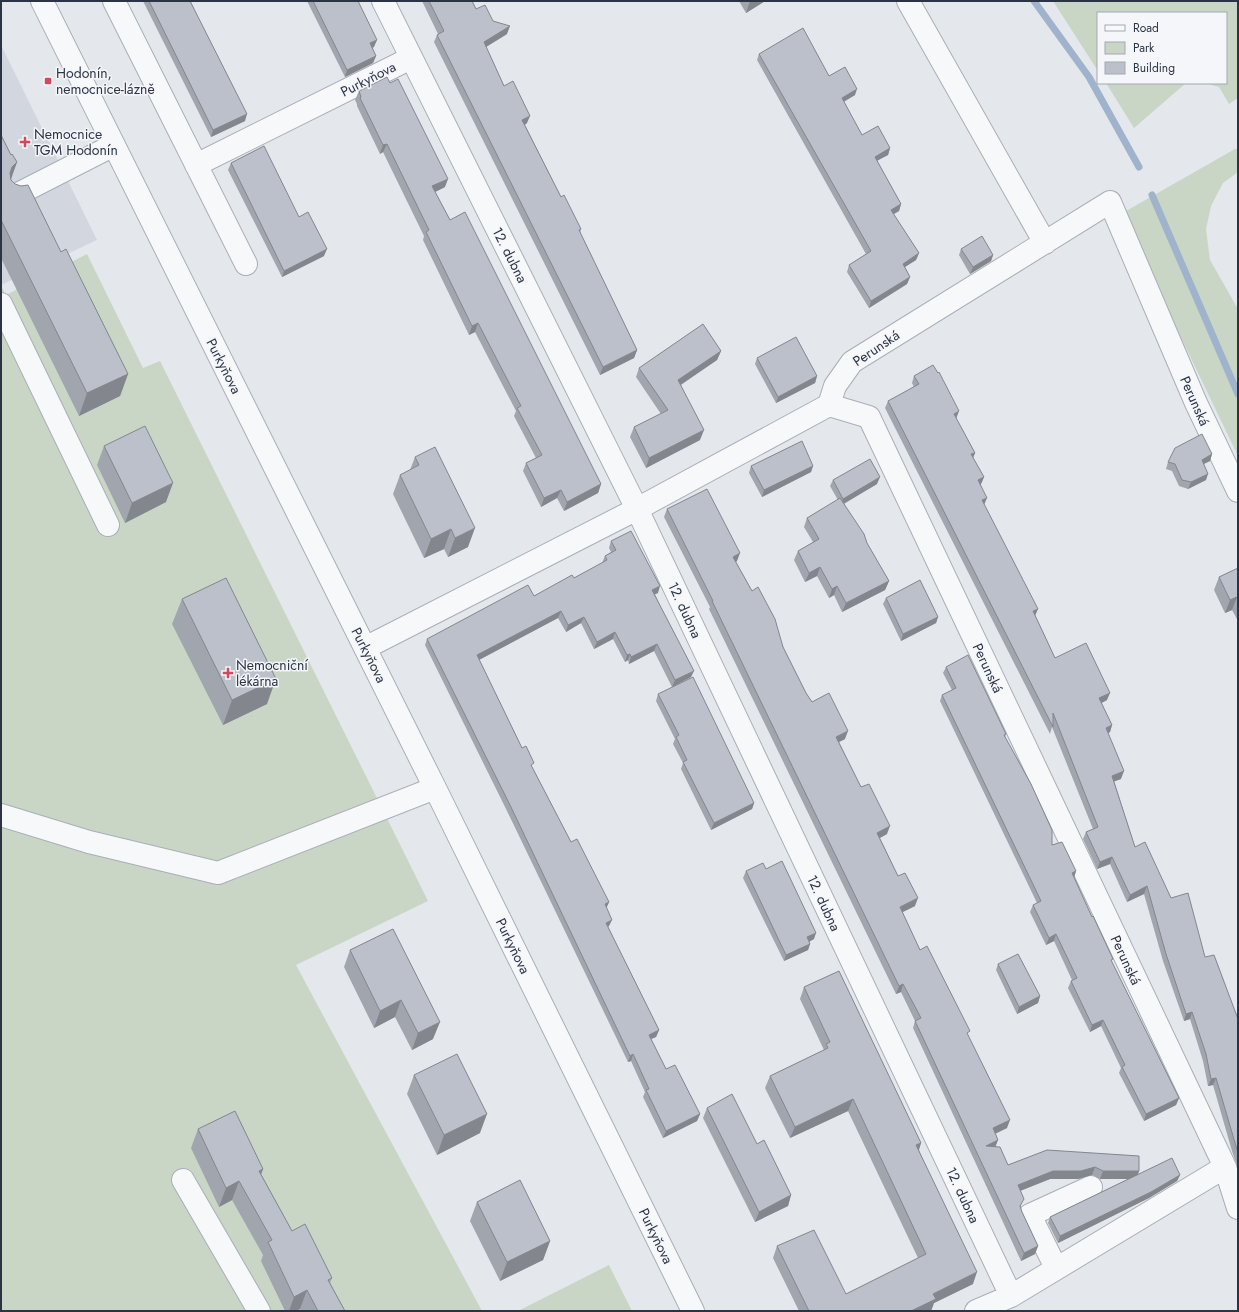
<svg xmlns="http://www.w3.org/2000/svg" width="1239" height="1312" viewBox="0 0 1239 1312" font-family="Jost,sans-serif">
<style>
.built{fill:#d2d6de}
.green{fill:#c9d6c5}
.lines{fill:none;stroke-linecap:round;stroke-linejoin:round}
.stream{stroke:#9fb4cc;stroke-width:7}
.minor-casing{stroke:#a9aeb7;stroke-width:24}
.minor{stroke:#f7f8fa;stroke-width:22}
.wall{fill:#a1a5ae}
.shaded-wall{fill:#83868d}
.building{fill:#bbc0ca;stroke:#83868d}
.poi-dot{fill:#d1495b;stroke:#f4f6f9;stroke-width:1.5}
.labels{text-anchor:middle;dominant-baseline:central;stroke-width:3;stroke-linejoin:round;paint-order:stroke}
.poi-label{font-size:14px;fill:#2b3445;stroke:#f4f6f9;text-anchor:start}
.street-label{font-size:14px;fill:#2b3445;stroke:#f4f6f9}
</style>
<rect width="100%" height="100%" fill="#e4e7ec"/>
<path class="built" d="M1,45L97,240L1,285Z"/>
<path class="green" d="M1053,1H1238V98L1229,104L1219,87L1205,83H1226V13H1098V71Z
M1106,83H1186L1134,128Z
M1235,149H1238V172L1223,183L1211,206L1206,229L1210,260L1238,309V456L1171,317L1126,211Z
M87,254L143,368L160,361L428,901L296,965L482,1311H1V286L6,295Z
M609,1265L632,1311H518Z"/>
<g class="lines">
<path class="stream" d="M1034,1L1089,77L1139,167
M1152,195L1238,394"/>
<defs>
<path id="minor" d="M42,1L435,788L693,1311
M114,1L246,264
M383,1L637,509L1011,1296
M908,1L1045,243
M196,165L411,58
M14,196L114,145
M1,304L108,525
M1238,491L1196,403L1110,202L852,362L835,386L829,405L869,417L1225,1167L1238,1208
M365,648L637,509L829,405
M1,815L89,842L218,873L435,788
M183,1180L259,1311
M1056,1268L1030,1215L1091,1187
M976,1311L1011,1296L1225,1167"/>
</defs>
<use href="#minor" class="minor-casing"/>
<use href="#minor" class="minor"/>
</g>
<path class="wall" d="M143,1H191V2L245,121L211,137Z
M307,1H358L374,47L372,48L376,56L373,63L345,77Z
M422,1H472L476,9L493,21L507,34L486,47L504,86L527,123L525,125L561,197L581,229L580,233L637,350L634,358L600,375L434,42L437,35L438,34Z
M739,1H765L746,13Z
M759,54L829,76L855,95L844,102L862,135L890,148L888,155L877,161L901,204L899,211L893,214L919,253L916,260L905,267L910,277L907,284L869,308L847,272L849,265L866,254L757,60Z
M359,91L445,187L435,192L450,220L601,484L598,493L564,511L557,498L541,507L523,471L526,463L536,458L514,416L516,411L475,332L469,335L423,240L424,236L383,152L380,154L357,106V104L355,100Z
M1,135L11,155L17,162L11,178V180L61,252L128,374L120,396L79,416L1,258Z
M231,163L299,217L324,256L282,277L228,170Z
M961,249L993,255L991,261L970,274L959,255Z
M721,351L717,360L681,385L700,440L646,468L630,437L634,427L661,414L636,377L639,368Z
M757,358L817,376L815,383L776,403L755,364Z
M914,376L956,418L975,453L973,458L984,477L981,484V485L984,505L1055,658L1107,700L1101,703L1112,725L1110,732L1108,733L1121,779L1114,781L1135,847L1171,898L1205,957L1238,1019V1168L1232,1151L1213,1085L1208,1086L1203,1061L1190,1019L1184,1021L1163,961L1144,894L1127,902L1110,864L1097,869L1083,839L1086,832L1093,829L1052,727L1050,734L885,408L888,401L914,387L912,383Z
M104,446L166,502L125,523L97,465Z
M1212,454L1210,461L1204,464L1206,480L1188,489L1179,486L1172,471L1166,469L1168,462Z
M415,457L468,547L448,557L444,549L424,558L393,494L400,475L410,470Z
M751,466H813L811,472L762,497L749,473Z
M833,480L877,484L844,504L889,581L885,590L842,612L834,595L829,598L817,576L805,582L794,560L798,551L813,542L804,527L807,518L838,500L830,486Z
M667,509L737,561L736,562L783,647L806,693L812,702L845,739L839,742L861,787L887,834L880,838L898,876L915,906L902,912L920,950L968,1036L1007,1128L995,1134L998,1140L995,1146L1008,1165L1047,1150L1139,1171L1138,1175H1180L1177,1181L1149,1198L1058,1243L1048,1223L1050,1217L1128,1179H1100L1092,1175L1078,1179H1050L1020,1191L1021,1208L1022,1212L1038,1246L1035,1254L1021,1261L913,1028L915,1021L901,992L896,994L709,609L710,607L664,517Z
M611,541L658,593L655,594L691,677L672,687L654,651L629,664L628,660L625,662L613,639L594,649L581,623L566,632L558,618L479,660L522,748L571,842L609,902L606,908L609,926L608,927L659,1030L656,1037L651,1039L666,1069L700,1114L697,1121L663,1138L643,1097L645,1092L631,1061L628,1062L507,811L425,645L427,639L534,596L574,578L602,563L605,556L611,552L609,548Z
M1238,568V621L1232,610L1225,613L1214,590L1219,577Z
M886,598L938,617L936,623L901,641L883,604Z
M182,599L267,704L223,725L172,624Z
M946,667L1006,734L1005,737L1052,845L1076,871L1074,877L1092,917L1112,963L1179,1098L1176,1105L1144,1121L1119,1073L1121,1068L1101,1026L1090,1032L1068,988L1071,981L1072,980L1054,941L1046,945L1030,912L1033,905L1037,903L940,701L942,695L952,690L943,673Z
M658,694L754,803L752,809L711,830L681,769L683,763L673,744L675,739L656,701Z
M766,869L814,939L809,942L810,944L808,950L784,961L743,878L746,871Z
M393,929L433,1039L412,1050L395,1017L374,1028L344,967L350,950Z
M998,964L1040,996L1038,1003L1017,1014L996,970Z
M804,987L921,1143L919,1150L973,1284L934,1303L931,1311H799L773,1258L777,1246L846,1294L918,1258L848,1111L790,1138L765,1088L770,1076L824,1050L800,999Z
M414,1075L480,1133L437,1155L407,1094Z
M707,1108L757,1144L791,1195L788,1206L755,1222L703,1118Z
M198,1129L263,1169L261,1174L292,1231L332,1278L330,1283L345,1311H301L300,1309L296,1311H285L261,1261L263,1255L232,1200L219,1207L191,1148Z
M477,1202L550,1241L543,1260L500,1281L470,1221Z"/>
<path class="shaded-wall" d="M750,1H765L746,13Z
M510,26L507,34L481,50L484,42Z
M377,40L374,47L367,50L370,43Z
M376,56L373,63L345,77L347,70Z
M857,89L855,95L839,104L842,98Z
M247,114L245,121L211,137L213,130Z
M530,116L527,123L519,128L522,120Z
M387,144L383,152L380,154L383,145Z
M890,148L888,155L872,163L875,157Z
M17,162L9,185L4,189L12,167Z
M448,179L445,187L429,195L432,186Z
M901,204L899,211L889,217L891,210Z
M327,249L324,256L282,277L284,271Z
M919,253L916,260L900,270L903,264Z
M993,255L991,261L970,274L973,267Z
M910,277L907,284L869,308L871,301Z
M478,323L475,332L469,335L472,326Z
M637,350L634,358L600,375L603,367Z
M721,351L717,360L674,389L678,380Z
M128,374L120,396L79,416L87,393Z
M817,376L815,383L776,403L778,397Z
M959,411L956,419L954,414Z
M704,430L700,440L646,468L649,458Z
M975,453L972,460L971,454Z
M1212,454L1210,461L1199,466L1202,460Z
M813,466L811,472L762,497L764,490Z
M1208,474L1206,480L1188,489L1191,482Z
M880,477L877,484L841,505L843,499Z
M984,477L981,484L976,488L978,480Z
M173,483L166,502L125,523L132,503Z
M601,484L598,493L564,511L567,502Z
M561,490L557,498L541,507L544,498Z
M987,498L984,505L982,500Z
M475,528L468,547L448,557L455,538Z
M451,529L444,549L424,558L431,539Z
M740,553L737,561L730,565L733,557Z
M820,567L817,576L805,582L809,573Z
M889,581L885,590L842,612L846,603Z
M660,586L658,593L650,596L652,590Z
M837,586L834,595L829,598L832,589Z
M1237,597L1232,610L1225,613L1230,600Z
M1038,609L1035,616L1033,611Z
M561,611L558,618L475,662L477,655Z
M584,617L581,623L566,632L568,625Z
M938,617L936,623L901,641L903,634Z
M615,632L613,639L594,649L597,642Z
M657,644L654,651L629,664L631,657Z
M630,654L628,660L625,662L627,655Z
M694,671L691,677L672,687L675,680Z
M276,679L267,704L223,725L232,700Z
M1110,693L1107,700L1096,706L1099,698Z
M1112,725L1110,732L1104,735L1106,728Z
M848,731L845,739L833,745L836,737Z
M1124,771L1121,779L1110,783L1112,776Z
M754,803L752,809L711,830L714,823Z
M890,826L887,834L874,841L877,833Z
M1112,857L1110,864L1097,869L1100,862Z
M1076,871L1074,878L1072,873Z
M1147,886L1144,894L1127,902L1130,895Z
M918,898L915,906L897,915L900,907Z
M609,902L606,909L605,904Z
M612,920L609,926L604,929L606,923Z
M816,933L814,939L804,944L807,937Z
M1056,934L1054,941L1046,945L1049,938Z
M810,944L808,950L784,961L786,955Z
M903,984L901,992L896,994L899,986Z
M1040,996L1038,1003L1017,1014L1019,1007Z
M401,1000L395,1017L374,1028L380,1011Z
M1192,1012L1190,1019L1184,1021L1186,1014Z
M1103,1020L1101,1026L1090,1032L1092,1025Z
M440,1022L433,1039L412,1050L418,1033Z
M659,1030L656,1037L646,1041L649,1035Z
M633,1054L631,1061L628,1062L630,1056Z
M1216,1078L1213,1085L1208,1086L1211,1079Z
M1179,1098L1176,1105L1144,1121L1146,1114Z
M853,1099L848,1111L790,1138L795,1127Z
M487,1114L480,1133L437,1155L444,1135Z
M700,1114L697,1121L663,1138L666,1131Z
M1010,1120L1007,1128L990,1136L993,1128Z
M998,1140L995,1148L986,1146Z
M921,1143L917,1155L916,1145Z
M1095,1167L1092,1175L1078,1179H1050L1015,1193L1018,1185L1053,1171Z
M263,1169L256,1188L259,1171Z
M1103,1171H1139L1136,1179H1100Z
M1180,1175L1177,1181L1149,1198L1058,1243L1060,1236Z
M239,1181L232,1200L219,1207L226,1188Z
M791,1195L788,1206L755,1222L759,1212Z
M550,1241L543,1260L500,1281L507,1262Z
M1038,1246L1035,1254L1021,1261L1024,1253Z
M977,1272L973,1284L934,1303L931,1311H911L933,1294Z
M307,1290L300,1309L296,1311H289L294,1297Z"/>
<path class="building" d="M149,1H190L247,114L213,130Z
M313,1H358L377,40L370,43L376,56L347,70Z
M429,1H472L476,9L485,5L493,21L510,26L484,42L504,86L513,81L530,116L522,120L561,197L564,195L581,229L579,230L637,350L603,367L437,35L444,31Z
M803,28L829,76L845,67L857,89L842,98L862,135L878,126L890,148L875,157L901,204L891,210L919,253L903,264L910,277L871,301L849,265L871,251L759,54Z
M387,77L390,83L398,79L448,179L432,186L450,220L465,212L601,484L567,502L561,490L544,498L526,463L542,455L517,408L521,406L478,323L472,326L426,232L429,230L387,144L383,145L360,98L361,97L359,91Z
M1,135L11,155L12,154L17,162L12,167L10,173L11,180L15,184L21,186L28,185L61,252L66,249L128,374L87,393L1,220Z
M264,146L299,217L308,212L327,249L284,271L231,163Z
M982,236L993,255L973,267L961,249Z
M703,324L721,351L678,380L704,430L649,458L634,427L668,410L639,368Z
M796,337L817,376L778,397L757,358Z
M933,365L938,373L939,372L959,411L954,414L975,453L971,454L984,477L978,480L987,498L982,500L1038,609L1033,611L1055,658L1086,643L1110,693L1099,698L1112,725L1106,728L1124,771L1112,776L1135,847L1145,842L1171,898L1188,893L1205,957L1214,955L1238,1019V1153L1216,1078L1211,1079L1206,1054L1192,1012L1186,1014L1166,954L1147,886L1130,895L1112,857L1100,862L1086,832L1098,827L1053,713V727L888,401L919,384L914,376Z
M145,426L173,483L132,503L104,446Z
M1202,434L1212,454L1202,460L1208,474L1191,482L1182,480L1175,464L1168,462L1175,448Z
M802,441L813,466L764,490L751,466Z
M435,447L475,528L455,538L451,529L431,539L400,475L419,465L415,457Z
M870,459L880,477L843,499L833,480Z
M707,489L740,553L733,557L752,591L758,587L775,619L783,647L806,693L812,702L829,693L848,731L836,737L861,787L869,784L890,826L877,833L898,876L905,873L918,898L900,907L920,950L927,946L970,1031L967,1033L1010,1120L993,1128L998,1140L986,1146L1000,1147L1008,1165L1047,1150L1139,1156V1171H1103L1095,1167L1081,1171H1053L1018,1185L1024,1199L1020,1206L1022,1212L1038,1246L1024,1253L915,1021L921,1018L903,984L899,986L712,601H713L667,509Z
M840,498L864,534L867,543L889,581L846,603L837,586L832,589L820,567L809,573L798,551L819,539L807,518Z
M631,531L660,586L652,590L694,671L675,680L657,644L631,657L630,654L627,655L615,632L597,642L584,617L568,625L561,611L477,655L522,748L526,746L534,763L531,765L571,842L577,839L609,902L605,904L612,920L606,923L659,1030L649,1035L666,1069L675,1065L700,1114L666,1131L646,1090L649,1089L633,1054L630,1056L510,805L427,639L528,585L534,596L572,575L574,578L607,560L605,556L616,550L611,541Z
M1238,568V598L1237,597L1230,600L1219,577Z
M226,578L276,679L232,700L182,599Z
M920,580L938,617L903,634L886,598Z
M968,655L1006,734L1004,735L1031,784L1052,830V845L1062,842L1076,871L1072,873L1092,917L1093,916L1113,959L1111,960L1179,1098L1146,1114L1122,1067L1125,1065L1103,1020L1092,1025L1071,981L1077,978L1056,934L1049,938L1033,905L1041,901L942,695L956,688L946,667Z
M693,677L754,803L714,823L683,762L687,760L676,737L679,735L658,694Z
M782,861L816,933L807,937L810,944L786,955L746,871L763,863L766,869Z
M393,929L440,1022L418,1033L401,1000L380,1011L350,950Z
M1018,954L1040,996L1019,1007L998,964Z
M839,971L921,1143L916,1145L977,1272L933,1294L936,1299L911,1311H809L777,1246L814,1230L846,1294L926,1254L853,1099L795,1127L770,1076L828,1048L826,1044L830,1042L804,987Z
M457,1054L487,1114L444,1135L414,1075Z
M732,1094L757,1144L764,1140L791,1195L759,1212L707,1108Z
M235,1111L263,1169L259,1171L292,1231L305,1224L332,1278L328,1280L345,1311H318L307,1290L294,1297L268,1242L272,1240L239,1181L226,1188L198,1129Z
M1172,1158L1180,1175L1151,1192L1060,1236L1050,1217Z
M520,1180L550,1241L507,1262L477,1202Z"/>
<g class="poi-dot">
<rect x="44" y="77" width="8" height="8" rx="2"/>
<path d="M23 136h4v4h4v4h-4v4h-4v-4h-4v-4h4z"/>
<path d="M226 667h4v4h4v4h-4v4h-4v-4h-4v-4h4z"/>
</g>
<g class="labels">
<g class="poi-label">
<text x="56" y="73">Hodonín,<tspan x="56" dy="16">nemocnice-lázně</tspan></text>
<text x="34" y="134">Nemocnice<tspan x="34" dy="16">TGM Hodonín</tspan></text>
<text x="236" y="665">Nemocniční<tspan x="236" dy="16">lékárna</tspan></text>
</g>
<g class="street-label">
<text transform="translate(368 79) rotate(-27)">Purkyňova</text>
<text transform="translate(510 255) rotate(63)">12. dubna</text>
<text transform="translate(876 348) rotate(-34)">Perunská</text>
<text transform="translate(224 366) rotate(63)">Purkyňova</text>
<text transform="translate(1195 401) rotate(66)">Perunská</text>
<text transform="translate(685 610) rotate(65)">12. dubna</text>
<text transform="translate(369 655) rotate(63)">Purkyňova</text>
<text transform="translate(988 668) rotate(65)">Perunská</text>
<text transform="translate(824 903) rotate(65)">12. dubna</text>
<text transform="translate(513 946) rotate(64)">Purkyňova</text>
<text transform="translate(1126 960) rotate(65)">Perunská</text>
<text transform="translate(963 1195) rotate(65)">12. dubna</text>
<text transform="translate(656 1236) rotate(64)">Purkyňova</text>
</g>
</g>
<rect width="1239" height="1312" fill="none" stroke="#2b3445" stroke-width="4"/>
<rect x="1097" y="12" width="130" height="72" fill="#f4f6f9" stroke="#a4a8b1"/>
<rect x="1105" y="25" width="20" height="6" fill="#f7f8fa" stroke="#a4a8b1"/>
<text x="1133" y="32" font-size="12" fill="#2b3445">Road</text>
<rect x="1105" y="42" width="20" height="12" fill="#c9d6c5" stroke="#a4a8b1"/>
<text x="1133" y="52" font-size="12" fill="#2b3445">Park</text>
<rect x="1105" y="62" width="20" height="12" fill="#bbc0ca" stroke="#a4a8b1"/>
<text x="1133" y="72" font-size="12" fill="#2b3445">Building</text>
</svg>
